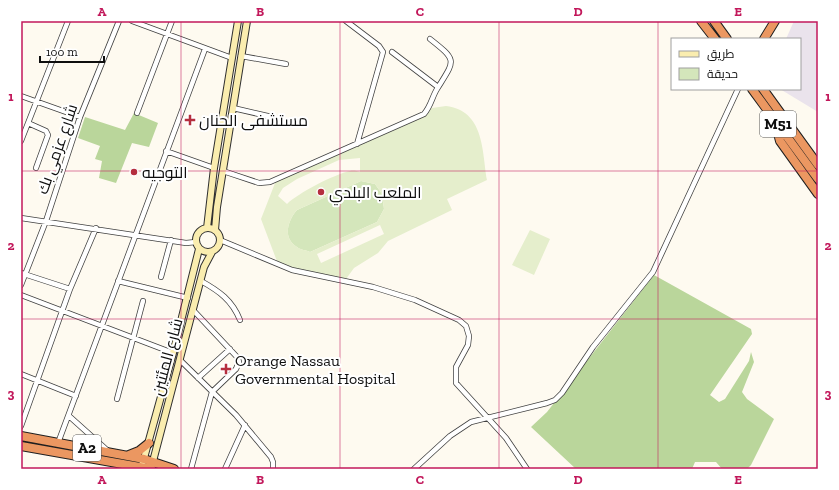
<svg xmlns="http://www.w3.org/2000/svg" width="839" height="490" viewBox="0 0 839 490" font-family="'Zilla Slab',Cairo,serif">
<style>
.industrial{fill:#eae3ec}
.green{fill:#d4e6bb}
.forest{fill:#bad69b}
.pitch{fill:#e5eecc;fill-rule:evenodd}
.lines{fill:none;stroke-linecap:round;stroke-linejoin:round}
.street-casing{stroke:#414141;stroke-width:6}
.secondary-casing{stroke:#303030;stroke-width:8}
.highway-casing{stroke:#1f1f1f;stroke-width:10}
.street{stroke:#fff;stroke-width:4.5}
.secondary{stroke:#faedaf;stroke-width:6}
.highway{stroke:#eb9761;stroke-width:8}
.grid{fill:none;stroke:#c2185b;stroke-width:1;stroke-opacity:0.55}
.poi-dot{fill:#b52e3e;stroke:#fff;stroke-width:1.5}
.labels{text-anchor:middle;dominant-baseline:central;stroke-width:4;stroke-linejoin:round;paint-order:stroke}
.shield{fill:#fff;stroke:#565656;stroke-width:1}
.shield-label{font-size:15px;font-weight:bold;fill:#0e0e0e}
.poi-label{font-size:16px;fill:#0e0e0e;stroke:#fff;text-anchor:start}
.street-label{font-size:16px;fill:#0e0e0e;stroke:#fff}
.neatline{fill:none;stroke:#c2185b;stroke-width:1.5}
.grid-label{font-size:13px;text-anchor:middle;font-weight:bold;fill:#c2185b}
</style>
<rect width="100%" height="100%" fill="#fefaf0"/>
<path class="industrial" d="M794,21H818V112L780,89H800V39H786Z"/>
<path class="green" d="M361,181L375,184L382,194L384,209L377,222L310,252C306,250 300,250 297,247C282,238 288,220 297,210Z"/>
<path class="forest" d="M134,113L158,123L149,147L132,143L116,183L99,178L102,161L95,159L100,146L78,138L85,117L125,130Z
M654,275L751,329L752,334L710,395L719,402L725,399L749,361L751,352L754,362L742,392L747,399L774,419L751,465L747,469H722L716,462H695L692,469H576L531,427L547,412Z"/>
<path class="pitch" d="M446,106C484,111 482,149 487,180L447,199L452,210L388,241L378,253L354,268L346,279L317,275L278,264L261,219L277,178L360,144L432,108ZM360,158V172C357,171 353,170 350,171C335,174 298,193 287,204L278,196L283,188L297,179L339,160ZM361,181L375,184L382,194L384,209L377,222L310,252C306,250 301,250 297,247C282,238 288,220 297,210ZM380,225L384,234L321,263L317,254Z
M530,230L550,239L534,275L512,265Z"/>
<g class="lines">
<defs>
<path id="street" d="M132,21L232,58
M346,21L379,46L383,52L357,144
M392,52L438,87
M241,56L286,64
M21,96L80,117
M233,108L272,117
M137,113L172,21
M28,123L46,131L48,135L36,168
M21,141L68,21
M166,151L214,168
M223,171L259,183L270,182L424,114C431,106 432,97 437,89C455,60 458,61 430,39
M21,218L186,243L196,242
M220,240L292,270L373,287L415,300L459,320L466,326L469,336L468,345L456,367V383L506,438L527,469
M21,273L70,289
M161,277L171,240
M118,281L188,298
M201,281C219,291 232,300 240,320
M21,285L46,221L80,117L119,21
M21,295L173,353
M180,360L236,415L271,457L273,462V469
M21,374L76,396
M198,378L230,349
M117,399L143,301
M69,416L108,451
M21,426L70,289L96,228
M58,443L205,49
M191,469L212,392L236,369L239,362L238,358L193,310
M225,469L245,425
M414,469L450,436L471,422L547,403L555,400L562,393L593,347L653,272L738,89"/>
<path id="secondary" d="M196 240a12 12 0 1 1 24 0a12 12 0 1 1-24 0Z
M207,228L214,168L238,21
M215,230L217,207L247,21
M152,465L204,267L212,252
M141,469L173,353L199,249"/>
<path id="highway" d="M701,21L715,39
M714,21L727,39
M764,39L775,21
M752,89L818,179
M763,89L818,165
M775,122L780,141L818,194
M21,436L144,459L174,469
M21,446L151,469
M129,455L139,451L149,443"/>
</defs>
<use href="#street" class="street-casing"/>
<use href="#secondary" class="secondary-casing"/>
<use href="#highway" class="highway-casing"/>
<use href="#street" class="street"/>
<use href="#secondary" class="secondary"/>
<use href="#highway" class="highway"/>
</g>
<path class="grid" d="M181,21V469M340,21V469M499,21V469M658,21V469M21,171H818M21,319H818"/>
<g class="poi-dot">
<path d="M188 114h4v4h4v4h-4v4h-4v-4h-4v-4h4z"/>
<circle cx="134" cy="172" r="4"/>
<circle cx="321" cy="192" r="4"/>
<path d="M224 363h4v4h4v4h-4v4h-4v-4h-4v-4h4z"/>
</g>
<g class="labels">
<g class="shield">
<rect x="760" y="111" width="36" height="26" rx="3"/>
<rect x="73" y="435" width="28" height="26" rx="3"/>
</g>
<g class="shield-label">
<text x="778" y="124">M51</text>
<text x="87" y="448">A2</text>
</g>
<g class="poi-label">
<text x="199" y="120">مستشفى الحنان</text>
<text x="142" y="172">التوجيه</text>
<text x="329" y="192">الملعب البلدي</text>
<text x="235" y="360">Orange Nassau<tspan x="235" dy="18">Governmental Hospital</tspan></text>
</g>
<g class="street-label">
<text transform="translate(57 149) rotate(-71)">شارع عزمي بك</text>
<text transform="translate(167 357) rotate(-75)">شارع المئتين</text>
</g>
</g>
<rect width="839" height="490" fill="none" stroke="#ffffff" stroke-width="44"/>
<rect x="671" y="38" width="130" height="52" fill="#ffffff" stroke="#9f9f9f"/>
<rect x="679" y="51" width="20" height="6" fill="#faedaf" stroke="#9f9f9f"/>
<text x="707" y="58" font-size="12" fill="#0e0e0e">طريق</text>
<rect x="679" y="68" width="20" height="12" fill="#d4e6bb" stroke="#9f9f9f"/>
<text x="707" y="78" font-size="12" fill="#0e0e0e">حديقة</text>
<path d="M40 56v6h64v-6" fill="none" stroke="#0e0e0e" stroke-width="2"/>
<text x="46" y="56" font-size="12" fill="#0e0e0e" stroke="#ffffff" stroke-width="3" paint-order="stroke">100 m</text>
<rect x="22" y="22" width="795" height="446" class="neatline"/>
<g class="grid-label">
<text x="102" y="16">A</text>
<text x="260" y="16">B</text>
<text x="420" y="16">C</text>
<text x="578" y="16">D</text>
<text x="738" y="16">E</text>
<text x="11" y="101">1</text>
<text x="828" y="101">1</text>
<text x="11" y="250">2</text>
<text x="828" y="250">2</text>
<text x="11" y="398">3</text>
<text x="828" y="398">3</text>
<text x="102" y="484">A</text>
<text x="260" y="484">B</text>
<text x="420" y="484">C</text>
<text x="578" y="484">D</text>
<text x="738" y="484">E</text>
</g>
</svg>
